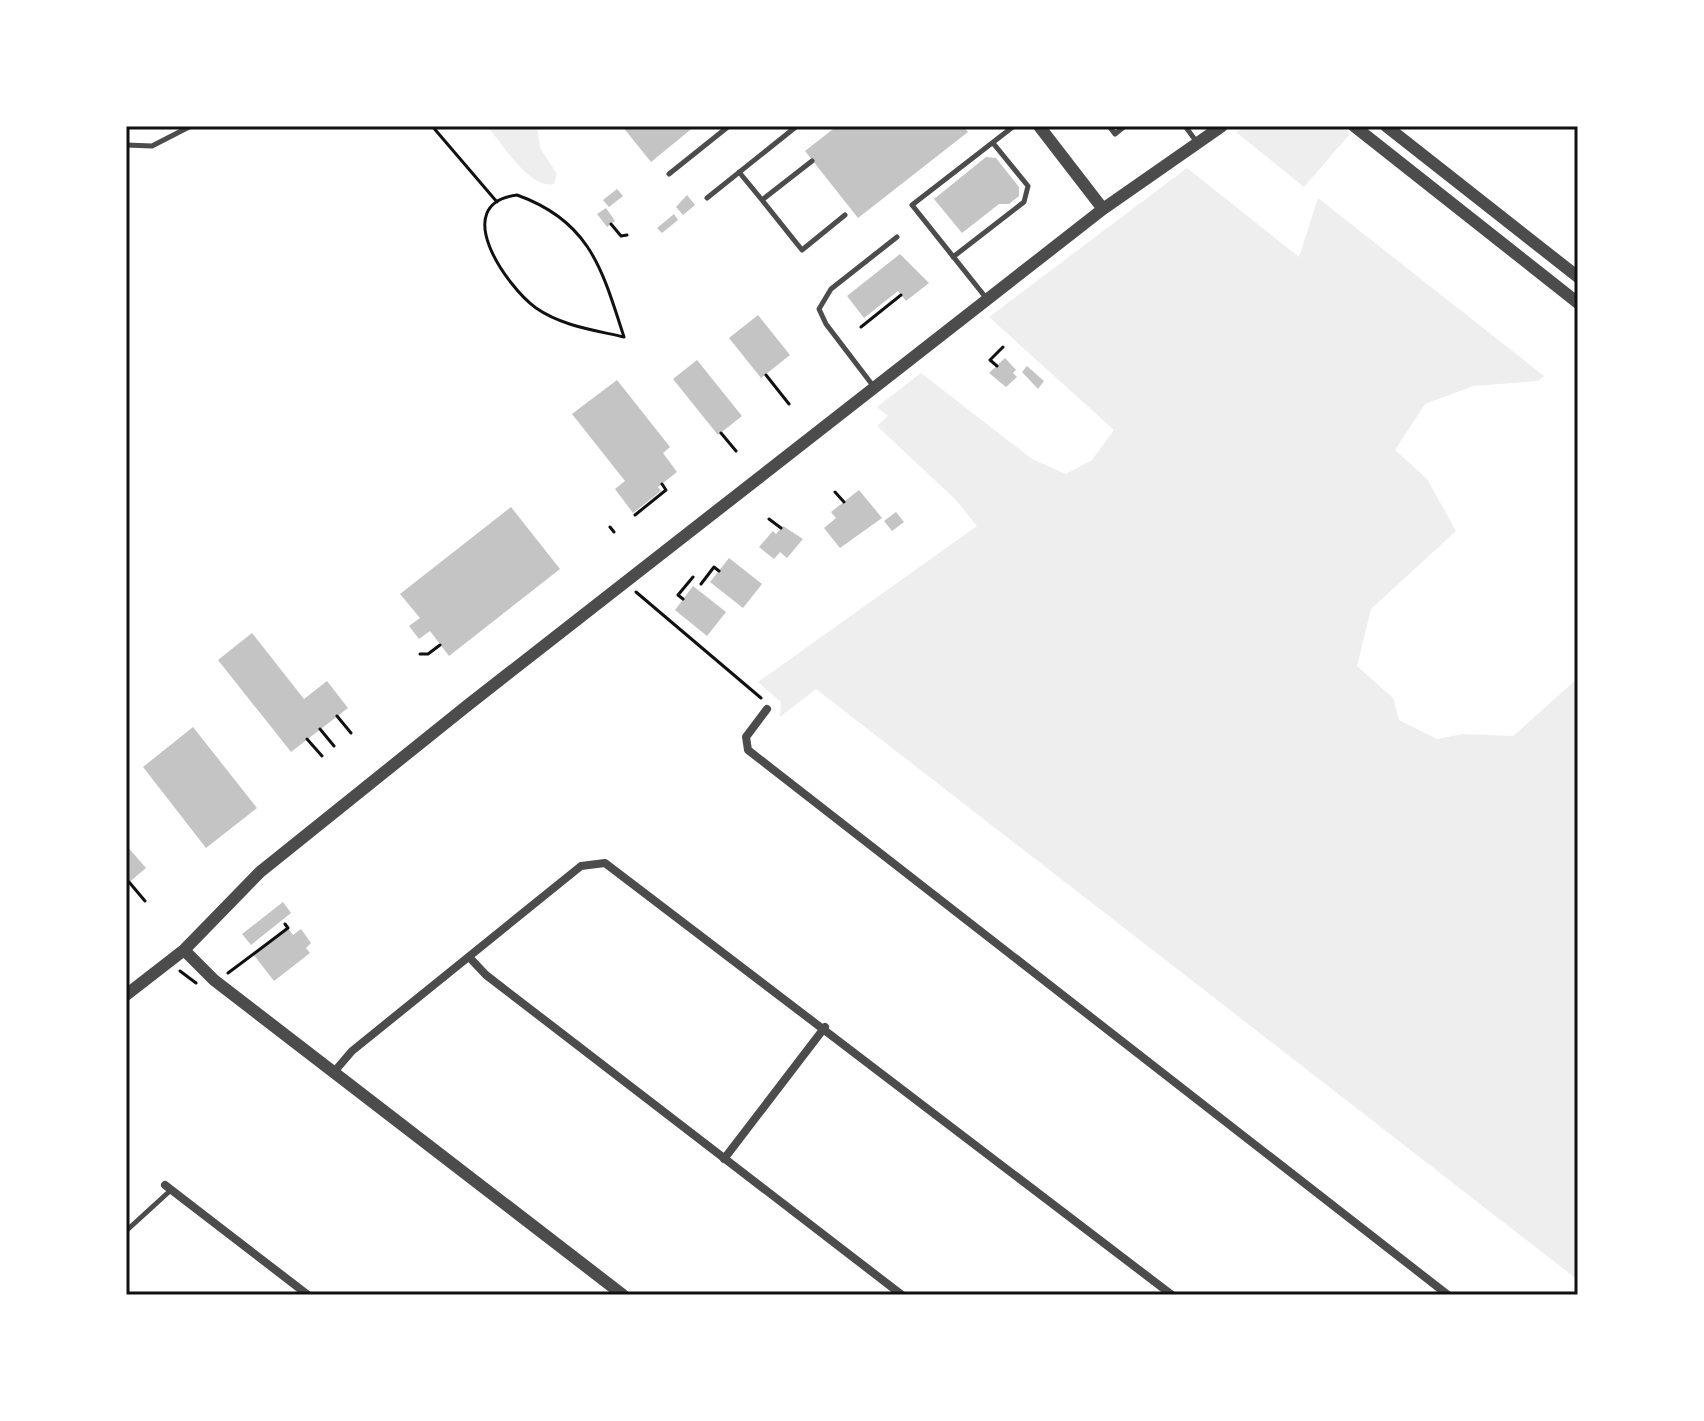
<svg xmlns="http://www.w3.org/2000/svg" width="1704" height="1421" viewBox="0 0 1704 1421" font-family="Helvetica,sans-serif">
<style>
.green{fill:#eee}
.building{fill:#c4c4c4}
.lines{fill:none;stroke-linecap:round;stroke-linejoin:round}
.path{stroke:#111;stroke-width:3}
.service{stroke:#4c4c4c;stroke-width:5}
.minor{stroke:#4c4c4c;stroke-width:8}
.tertiary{stroke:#4c4c4c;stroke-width:12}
.neatline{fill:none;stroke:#111;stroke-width:3}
</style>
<rect width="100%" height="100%" fill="#fff"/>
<path class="green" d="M487,126H537L540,148L557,174L554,184C529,189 502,143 487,126Z
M1246,126H1340L1350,134L1304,187L1236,132Z
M1187,168L1299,257L1318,198L1544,376L1538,381L1473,386L1425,404L1395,450L1427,479L1456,531L1371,609L1357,666L1393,698L1399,720L1437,739L1463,734L1513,736L1578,678V1280L816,689L780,717L781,702L758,682L977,526L955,499L877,426L888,416L877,407L921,373L1032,459L1066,474L1092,460L1114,430L989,317Z"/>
<path class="building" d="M622,126H695L651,162Z
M837,126H963L968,132L858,218L805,151Z
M986,157L996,158L1019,187V196L1009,204H999L962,233L934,199Z
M617,189L623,196L609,207L603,200Z
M687,195L695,205L683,215L676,207Z
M606,208L615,221L607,227L597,214Z
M674,214L678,220L662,233L657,228Z
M900,254L929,283L906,301L898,291L864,318L847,296Z
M758,315L790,355L761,378L729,338Z
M1005,358L1016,370L1013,373L1017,377L1006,387L989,373Z
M697,360L742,416L718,435L673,379Z
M1027,366L1044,381L1038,389L1022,372Z
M617,380L670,447L663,453L677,472L658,487L661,491L633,513L615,489L625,481L572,414Z
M859,490L882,518L840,548L824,528L836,518L831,512Z
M511,507L560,569L449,656L430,631L419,639L409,626L420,618L400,594Z
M896,512L904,522L892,531L884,521Z
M783,526L803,539L787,558L780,552L774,559L759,547L773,531L776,534Z
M729,558L762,584L743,608L710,582Z
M693,586L726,612L707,636L675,610Z
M252,633L304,699L327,681L348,708L291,752L218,660Z
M193,727L257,808L206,848L143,767Z
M126,845L146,868L126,885Z
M283,902L291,913L251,945L242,934Z
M288,928L293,935L301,929L311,943L306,948L310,953L274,981L253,954Z"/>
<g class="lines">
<path class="path" d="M432,126L497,202
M517,195C590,221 602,269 624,337C594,330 562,326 536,308C507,287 448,204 517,195Z
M611,224L621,236L627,235
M861,327L901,295
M997,366L990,360L1003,347
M766,375L789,404
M721,433L736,451
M835,492L844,502
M635,515L666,490L662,484
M769,519L781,528
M610,527L614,532
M701,584L714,567L719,571
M636,592L761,698
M683,599L678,595L693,577
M420,654H428L440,645
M337,716L351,733
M320,729L334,746
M307,739L322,756
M129,882L145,901
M180,971L196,983
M228,973L288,928L285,924"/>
<path class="service" d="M1109,126L1115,134L1125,126
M1185,126L1196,141
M126,145L152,146L191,126
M739,172L762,200L812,161
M669,174L729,126
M707,198L797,126
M762,200L802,250L845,215
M953,257L1024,202L1028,186L993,143
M987,299L912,205L1014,126
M874,387L826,324L819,309L831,289L897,237
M126,1231L172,1189"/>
<path class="minor" d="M767,709L746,737L748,750L1448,1295
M469,957L486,975L902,1295
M334,1072L352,1051L581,866L605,863L1172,1295
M724,1159L825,1027
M165,1185L308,1295"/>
<path class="tertiary" d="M1039,126L1103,209
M1354,126L1578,303
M1386,126L1578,277
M184,950L214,980L623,1295
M126,995L184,950L260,872L468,705L1103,209L1222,126"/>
</g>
<rect width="1704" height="1421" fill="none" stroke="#ffffff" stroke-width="256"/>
<rect x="128" y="128" width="1448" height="1165" class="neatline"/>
</svg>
